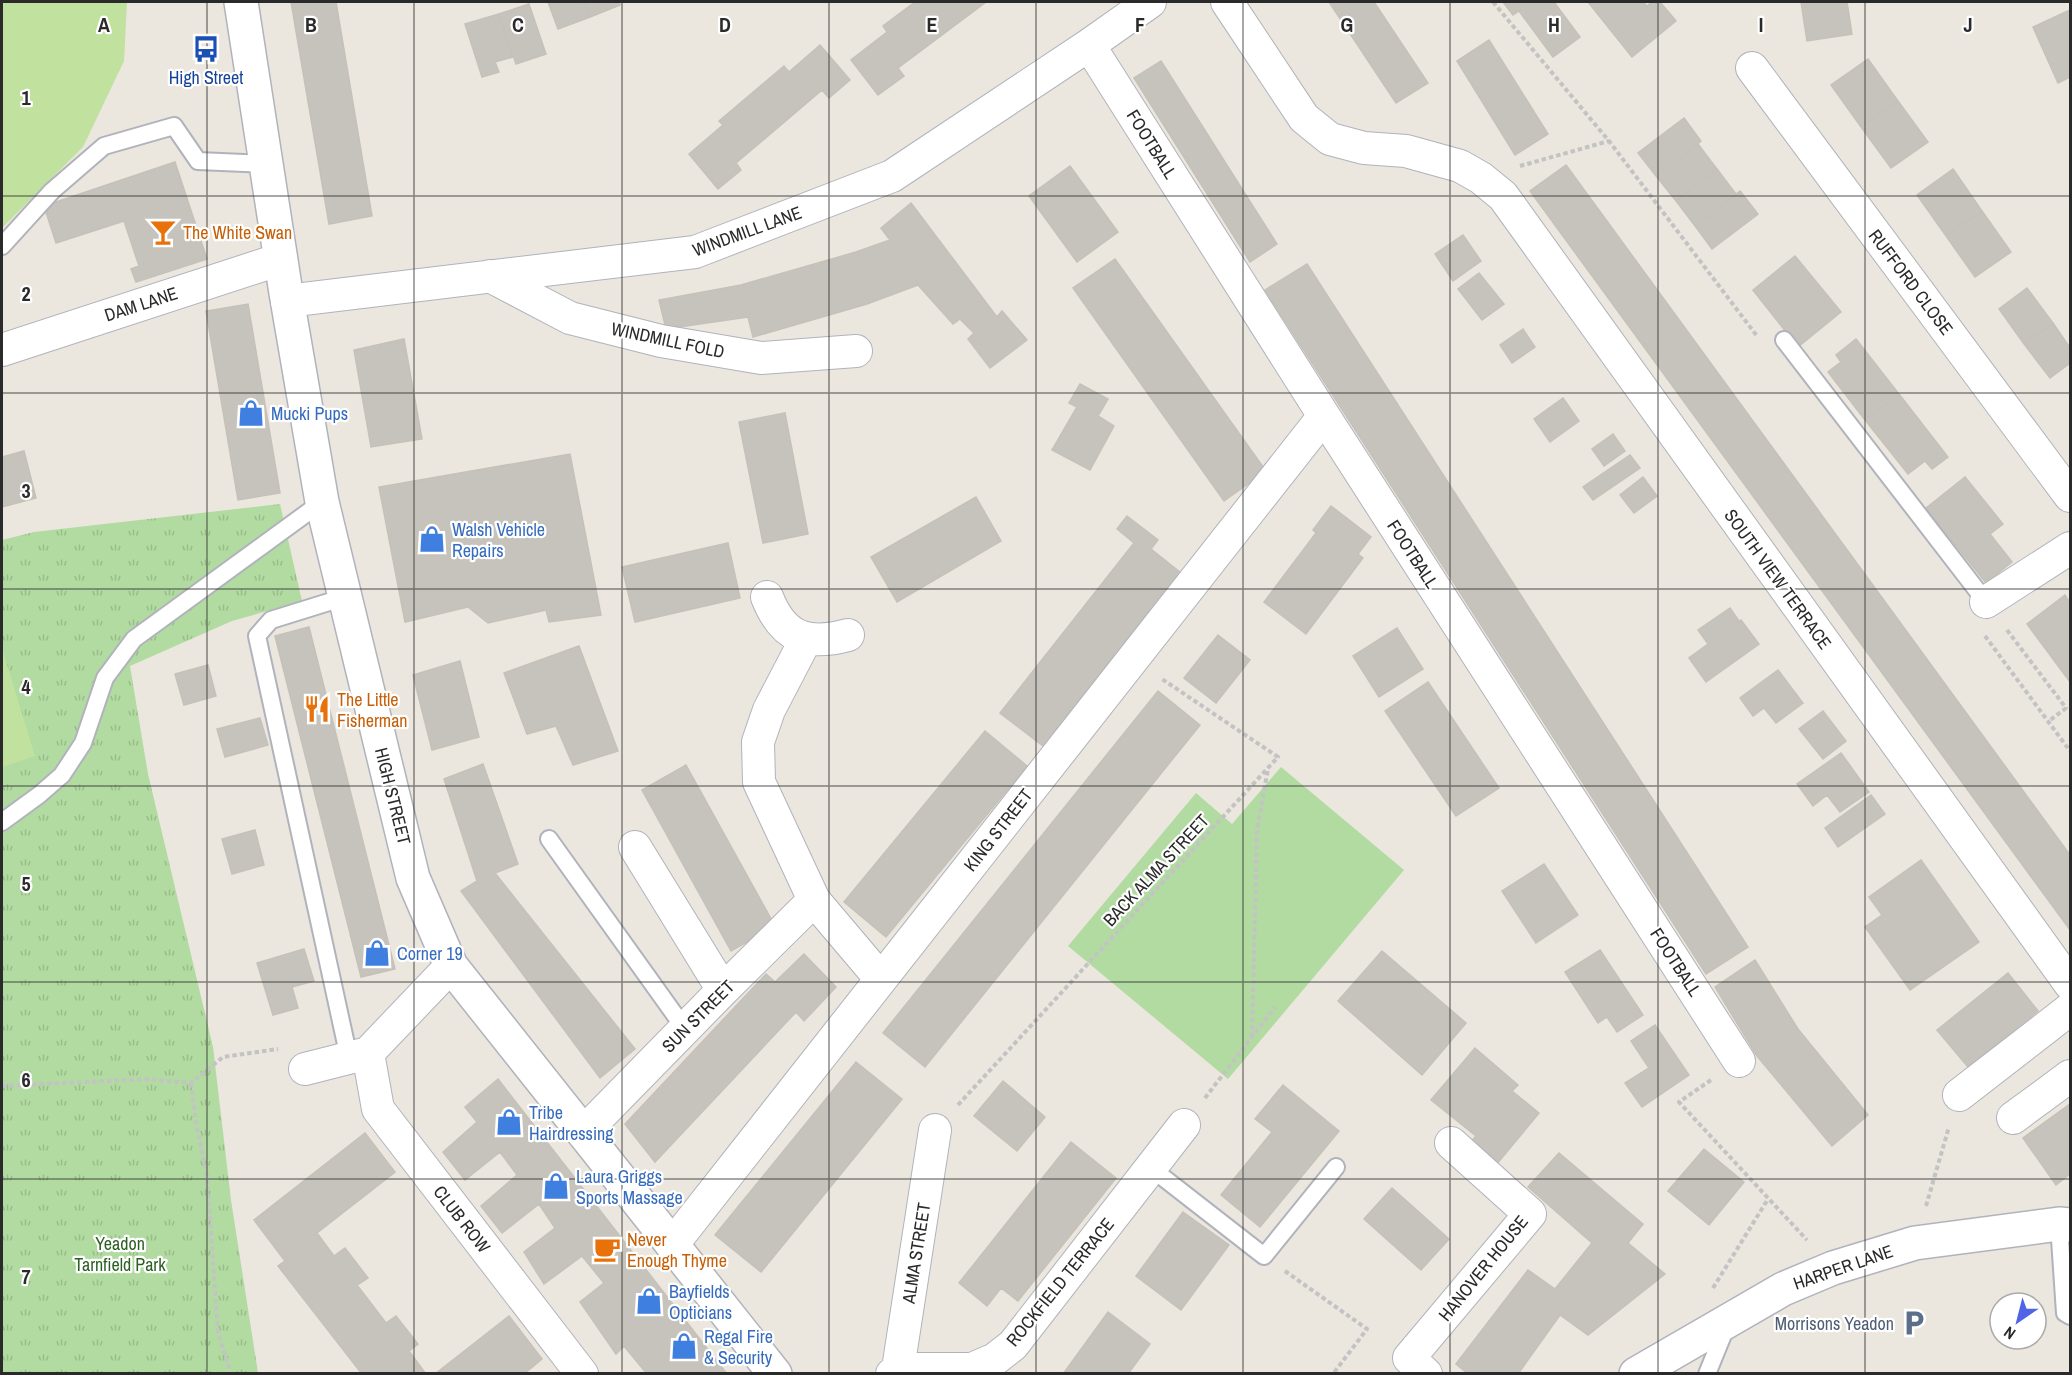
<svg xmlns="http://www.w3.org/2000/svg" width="2072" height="1375" viewBox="0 0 2072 1375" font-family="'Archivo Narrow',sans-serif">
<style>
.grass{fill:#b2dba1}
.park{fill:url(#park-tufts)}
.pitch{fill:#c1e19e}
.building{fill:#c6c3bd;stroke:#c6c1b8;stroke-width:1.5}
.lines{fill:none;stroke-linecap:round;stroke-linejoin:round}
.service-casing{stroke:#b1b3bc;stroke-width:20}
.minor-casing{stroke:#b1b3bc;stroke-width:34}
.tertiary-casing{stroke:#b1b3bc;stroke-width:36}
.path{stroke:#c3c3c3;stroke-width:4;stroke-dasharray:4.5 3;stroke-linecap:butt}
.service{stroke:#fff;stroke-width:16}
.minor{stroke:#fff;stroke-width:32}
.tertiary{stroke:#fff;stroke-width:33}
.grid{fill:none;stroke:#2a2a2a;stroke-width:1.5;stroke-opacity:0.55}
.labels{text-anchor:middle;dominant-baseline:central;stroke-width:4.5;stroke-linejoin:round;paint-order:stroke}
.transit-label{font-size:18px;fill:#164399;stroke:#fff}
.street-label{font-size:18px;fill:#2a2a2a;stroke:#fff}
.food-label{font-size:18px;fill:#c56008;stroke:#fff;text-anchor:start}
.shop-label{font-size:18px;fill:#366cbe;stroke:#fff;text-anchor:start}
.park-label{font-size:18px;fill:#2c5f22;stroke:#fff}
.service-label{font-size:18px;fill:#4e5e75;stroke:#fff;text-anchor:end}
.grid-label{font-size:20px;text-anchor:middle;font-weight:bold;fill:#2a2a2a;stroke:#fff;stroke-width:4.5;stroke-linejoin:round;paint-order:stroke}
</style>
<defs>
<pattern id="park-tufts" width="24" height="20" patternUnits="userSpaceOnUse" patternTransform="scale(1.5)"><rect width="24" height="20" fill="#b2dba1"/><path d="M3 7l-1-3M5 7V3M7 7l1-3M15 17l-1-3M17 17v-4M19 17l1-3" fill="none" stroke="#99bc8b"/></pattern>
</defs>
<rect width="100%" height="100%" fill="#ebe6de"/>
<path class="grass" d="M1281,767L1404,870L1228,1079L1068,946L1196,793L1232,824Z"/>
<path class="park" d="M280,504L302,601L232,621L130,666L148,774L213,1047L231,1200L258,1373H2V540L34,532Z"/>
<path class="pitch" d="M2,2H127L124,61L83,147L2,228Z
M2,648L35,756L2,767Z"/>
<path class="building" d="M291,2H336L372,216L329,224Z
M548,2H584L590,17L558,29Z
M584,2H619L620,5L590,17Z
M915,2H986L898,68L904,76L878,95L851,60L887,32L883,26Z
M1329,2H1374L1428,83L1396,103Z
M1503,2H1554L1580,37L1553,57L1519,11L1513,15Z
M1588,2H1643L1647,6L1652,2H1660L1676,21L1632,57Z
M1801,2H1847L1852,34L1807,41Z
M529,4L546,54L516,64L499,14Z
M2070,10V77L2058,83L2033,27Z
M499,14L513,57L495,62L499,72L482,77L465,24Z
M1489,40L1548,134L1515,155L1457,61Z
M820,45L850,80L829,98L822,90L736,163L741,170L718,189L689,154L723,125L719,121L784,66L789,72Z
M1868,59L1898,101L1861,127L1831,85Z
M1161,61L1277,244L1250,262L1134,78Z
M1898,101L1928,142L1891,168L1861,127Z
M1684,118L1701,141L1656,176L1638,153Z
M1698,144L1717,169L1676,201L1656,176Z
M175,162L207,259L136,282L131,269L139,266L124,221L56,243L44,206Z
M1566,165L2070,855V930L1530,191Z
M1070,166L1118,232L1077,262L1029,196Z
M1717,169L1736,194L1695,226L1676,201Z
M1953,169L1982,211L1946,236L1917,195Z
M1740,191L1758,214L1712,249L1695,226Z
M911,203L997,317L1002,311L1027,340L990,368L968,339L974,333L960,319L953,324L918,285L867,304L753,337L748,317L666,329L659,300L741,285L856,252L890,240L881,228Z
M1982,211L2011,252L1975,277L1946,236Z
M1463,235L1481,261L1453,281L1435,254Z
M1795,256L1841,312L1798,347L1753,290Z
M1115,259L1266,471L1224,501L1073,288Z
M1307,264L1748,947L1706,974L1265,290Z
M1479,273L1504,304L1482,320L1458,289Z
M2027,288L2053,323L2024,344L1999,309Z
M248,304L280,493L238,500L206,311Z
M2053,323L2070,348V363L2050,378L2024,344Z
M1523,329L1535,347L1512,363L1500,345Z
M404,339L422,439L371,447L354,350Z
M1856,339L1899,394L1865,420L1828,372L1841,362L1836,355Z
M1080,384L1108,399L1098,416L1114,426L1090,470L1052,450L1077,407L1069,403Z
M1899,394L1948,457L1932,469L1925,461L1908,474L1865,420Z
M1563,398L1579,421L1550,442L1534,419Z
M785,413L808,534L763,543L739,422Z
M1613,434L1625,451L1604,466L1592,449Z
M24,451L36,498L2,507V457Z
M570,454L601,615L549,622L546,610L488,623L468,607L405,622L379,487Z
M1630,455L1640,468L1593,500L1583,487Z
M1643,477L1657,496L1634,513L1620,495Z
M1965,477L2003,524L1990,534L2012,562L1986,583L1926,508Z
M976,497L1001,541L897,602L871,557Z
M1331,506L1371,537L1358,554L1363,558L1306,634L1264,602L1316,533L1313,530Z
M1127,516L1158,540L1151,549L1180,572L1043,746L1000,713L1134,543L1117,529Z
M728,543L740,598L635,622L622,567Z
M2065,595L2070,603V682L2027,624Z
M1730,608L1739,621L1708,644L1698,630Z
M1741,620L1759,644L1706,682L1689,658Z
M309,627L395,969L361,977L275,636Z
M1397,628L1423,669L1379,697L1353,656Z
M1218,635L1250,660L1216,703L1184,678Z
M579,646L618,751L573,765L556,726L527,734L504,673Z
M460,661L479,737L432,750L413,675Z
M208,665L216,696L184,705L175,674Z
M1778,670L1803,703L1776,723L1764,708L1753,716L1740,698Z
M1428,682L1499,788L1456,816L1385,711Z
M1158,691L1200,725L925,1067L883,1033Z
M1823,711L1846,741L1823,759L1799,729Z
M260,718L268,745L225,757L217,729Z
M985,731L1027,766L886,937L844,902Z
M1841,753L1869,792L1840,812L1827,795L1813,806L1797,784Z
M483,764L518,864L495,873L635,1049L600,1078L461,891L477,881L444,779Z
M686,765L775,926L731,951L642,790Z
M1871,795L1885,814L1838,847L1825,828Z
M255,830L264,865L232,874L222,839Z
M1921,860L1979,942L1910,990L1865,927L1882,915L1869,897Z
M1544,864L1578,915L1536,943L1502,891Z
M304,949L314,981L292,987L298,1008L273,1015L257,963Z
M1600,950L1643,1015L1617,1032L1607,1017L1598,1023L1565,972Z
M1382,951L1466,1023L1422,1075L1338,1001Z
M804,954L836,987L804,1021L796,1012L655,1162L625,1124L766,974L775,982Z
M1755,960L1798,1029L1868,1115L1832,1146L1757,1056L1715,987Z
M2008,973L2038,1011L1968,1067L1937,1030Z
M1655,1025L1689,1075L1642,1107L1625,1083L1649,1068L1631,1041Z
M1475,1048L1518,1085L1512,1091L1539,1113L1496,1165L1470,1143L1476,1136L1431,1100Z
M856,1062L902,1099L761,1272L715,1235Z
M498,1079L727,1374H647L624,1346L616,1354L580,1302L604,1283L582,1256L544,1284L524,1252L555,1228L539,1204L502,1233L481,1206L517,1175L500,1152L465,1180L443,1152L477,1122L465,1107Z
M1003,1081L1045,1117L1017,1151L974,1116Z
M1283,1085L1339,1131L1260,1227L1221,1195L1272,1132L1255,1119Z
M2070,1104V1174L2056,1185L2023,1138Z
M365,1133L395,1172L317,1233L334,1256L345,1248L368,1278L357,1285L386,1323L396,1316L418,1344L409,1351L426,1374H362L278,1266L285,1261L254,1220Z
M1071,1142L1116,1178L1018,1301L1001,1288L987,1306L959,1283Z
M1704,1149L1744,1182L1709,1225L1668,1191Z
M1559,1153L1643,1224L1628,1243L1665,1274L1588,1335L1560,1315L1518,1374H1468L1456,1364L1528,1270L1555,1289L1592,1243L1528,1187Z
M1392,1188L1449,1239L1421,1270L1364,1219Z
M1183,1212L1229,1245L1181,1310L1136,1276Z
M1108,1312L1150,1344L1128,1374H1063Z
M509,1316L542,1359L524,1374H435Z"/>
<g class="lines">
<defs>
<path id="service" d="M2,246L52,191L104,146L174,126L198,161L267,164
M1784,340L1986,602
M345,597L271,620L257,636L349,1058
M2,822L39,795L62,775L83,743L105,678L134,639L322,502
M549,839L685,1029
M1151,1168L1264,1256L1336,1167
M2059,1224L2065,1313L2070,1316
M1707,1374L1727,1325"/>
<path id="minor" d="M1227,2L1304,118L1330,139L1364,148L1406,151L1460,166L1481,178L1503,196L2070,984
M1089,45L1324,416L1739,1061
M1752,68L2070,496
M490,276L570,318L661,341L761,358L856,351
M287,301L695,252L892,176L1089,45L1150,2
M2,350L281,259
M767,597C783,638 807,646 848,635
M1986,602L2070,548
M806,639L769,710L758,742L759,782L814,900L880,978
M635,847L723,990
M451,966L368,1053L378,1109L582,1374
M305,1069L368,1053
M1959,1095L2070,1009
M2013,1118L2070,1076
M583,1133L723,990L814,900
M672,1245L1324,416
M898,1369H972L995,1359L1013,1345L1184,1125
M892,1374L898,1369L935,1130
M1426,1374L1409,1358L1530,1214L1451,1143"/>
<path id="tertiary" d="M241,2L286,293L322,502L413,878L451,966L775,1374
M1636,1374L1783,1289L1833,1268L1915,1243L2059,1224L2070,1225"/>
</defs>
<use href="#service" class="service-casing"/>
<use href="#minor" class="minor-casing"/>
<use href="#tertiary" class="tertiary-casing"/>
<path class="path" d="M1493,2L1609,141L1757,336
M1520,166L1609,141
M2007,630L2066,708L2049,721
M1985,636L2070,751
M1252,1037L1257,830L1268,769
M1711,1080L1679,1102L1807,1240
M191,1083L196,1122L207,1176L218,1332L231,1374
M2,1086L147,1079L191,1083L223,1057L278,1049
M1205,1098L1275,1007
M958,1105L1278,757L1162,679
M1926,1206L1949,1127
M1285,1271L1367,1329L1333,1374
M1713,1288L1768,1199"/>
<use href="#service" class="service"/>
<use href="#minor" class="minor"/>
<use href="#tertiary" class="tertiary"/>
</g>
<path class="grid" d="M207,2V1374M414,2V1374M622,2V1374M829,2V1374M1036,2V1374M1243,2V1374M1450,2V1374M1658,2V1374M1865,2V1374M2,196H2070M2,393H2070M2,589H2070M2,786H2070M2,982H2070M2,1179H2070"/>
<defs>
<symbol id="bus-bare" viewBox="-9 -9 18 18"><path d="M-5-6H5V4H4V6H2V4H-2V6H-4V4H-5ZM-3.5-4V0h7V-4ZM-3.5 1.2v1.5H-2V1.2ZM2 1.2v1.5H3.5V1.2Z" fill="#1a4fb4" stroke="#fff" stroke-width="2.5" paint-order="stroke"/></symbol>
<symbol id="bar-bare" viewBox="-9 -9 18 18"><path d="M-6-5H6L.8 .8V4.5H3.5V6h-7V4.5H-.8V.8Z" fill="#e8710a" stroke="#fff" stroke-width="2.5" paint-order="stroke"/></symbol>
<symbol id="shop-bare" viewBox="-9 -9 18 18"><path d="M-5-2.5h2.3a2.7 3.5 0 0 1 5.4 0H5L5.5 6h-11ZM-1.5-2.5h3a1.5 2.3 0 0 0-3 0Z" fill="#3f7fe0" stroke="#fff" stroke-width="2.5" paint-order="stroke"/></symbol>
<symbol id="restaurant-bare" viewBox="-9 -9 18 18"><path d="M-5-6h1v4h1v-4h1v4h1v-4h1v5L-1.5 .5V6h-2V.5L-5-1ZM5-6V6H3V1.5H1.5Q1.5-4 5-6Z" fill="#e8710a" stroke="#fff" stroke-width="2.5" paint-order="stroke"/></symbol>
<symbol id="cafe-bare" viewBox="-9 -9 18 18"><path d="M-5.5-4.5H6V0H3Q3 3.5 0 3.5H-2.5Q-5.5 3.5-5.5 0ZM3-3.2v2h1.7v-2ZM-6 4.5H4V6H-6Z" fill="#e8710a" stroke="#fff" stroke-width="2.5" paint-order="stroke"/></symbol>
<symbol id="parking-bare" viewBox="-9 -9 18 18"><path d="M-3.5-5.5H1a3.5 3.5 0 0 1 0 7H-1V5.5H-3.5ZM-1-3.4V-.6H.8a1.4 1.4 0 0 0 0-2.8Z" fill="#5c6f8a" stroke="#fff" stroke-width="2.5" paint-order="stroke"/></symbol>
</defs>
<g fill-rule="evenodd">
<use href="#bus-bare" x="187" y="30" width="38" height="38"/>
<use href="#bar-bare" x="144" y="213" width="38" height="38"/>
<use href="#shop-bare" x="232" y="394" width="38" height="38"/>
<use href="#shop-bare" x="413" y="520" width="38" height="38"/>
<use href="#restaurant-bare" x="298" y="690" width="38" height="38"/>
<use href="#shop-bare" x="358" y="934" width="38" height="38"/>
<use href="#shop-bare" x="490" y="1103" width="38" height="38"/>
<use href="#shop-bare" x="537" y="1167" width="38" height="38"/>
<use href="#cafe-bare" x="588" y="1230" width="38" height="38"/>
<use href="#shop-bare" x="630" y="1282" width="38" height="38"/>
<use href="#parking-bare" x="1895" y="1304" width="38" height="38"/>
<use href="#shop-bare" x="665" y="1327" width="38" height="38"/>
</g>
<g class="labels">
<g class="transit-label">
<text x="206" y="77">High Street</text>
</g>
<g class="street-label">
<text transform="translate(1152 144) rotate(58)">FOOTBALL</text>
<text transform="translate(747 231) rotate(-20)">WINDMILL LANE</text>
<text transform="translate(1911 282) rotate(53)">RUFFORD CLOSE</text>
<text transform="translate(141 304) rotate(-18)">DAM LANE</text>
<text transform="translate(668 340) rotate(12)">WINDMILL FOLD</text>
<text transform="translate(1413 554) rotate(57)">FOOTBALL</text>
<text transform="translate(1778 579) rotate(54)">SOUTH VIEW TERRACE</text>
<text transform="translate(393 796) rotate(76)">HIGH STREET</text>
<text transform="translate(998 830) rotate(-52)">KING STREET</text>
<text transform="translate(1156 870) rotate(-47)">BACK ALMA STREET</text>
<text transform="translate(1676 962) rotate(57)">FOOTBALL</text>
<text transform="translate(698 1016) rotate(-45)">SUN STREET</text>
<text transform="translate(462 1219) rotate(52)">CLUB ROW</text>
<text transform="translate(916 1253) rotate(-81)">ALMA STREET</text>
<text transform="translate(1843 1267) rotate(-19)">HARPER LANE</text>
<text transform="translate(1483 1268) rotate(-51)">HANOVER HOUSE</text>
<text transform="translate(1060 1282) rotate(-51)">ROCKFIELD TERRACE</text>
</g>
<g class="food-label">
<text x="183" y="232">The White Swan</text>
<text x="337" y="699">The Little<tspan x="337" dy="21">Fisherman</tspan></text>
<text x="627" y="1239">Never<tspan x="627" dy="21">Enough Thyme</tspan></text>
</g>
<g class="shop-label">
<text x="271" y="413">Mucki Pups</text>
<text x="452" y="529">Walsh Vehicle<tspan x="452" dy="21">Repairs</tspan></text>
<text x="397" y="953">Corner 19</text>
<text x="529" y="1112">Tribe<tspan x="529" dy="21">Hairdressing</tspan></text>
<text x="576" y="1176">Laura Griggs<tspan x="576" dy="21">Sports Massage</tspan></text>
<text x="669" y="1291">Bayfields<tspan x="669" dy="21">Opticians</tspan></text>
<text x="704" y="1336">Regal Fire<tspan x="704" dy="21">&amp; Security</tspan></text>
</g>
<g class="park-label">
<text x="120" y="1243">Yeadon<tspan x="120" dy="21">Tarnfield Park</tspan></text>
</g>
<g class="service-label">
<text x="1894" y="1323">Morrisons Yeadon</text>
</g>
</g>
<g class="grid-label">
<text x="104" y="32">A</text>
<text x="311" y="32">B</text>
<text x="518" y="32">C</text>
<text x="725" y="32">D</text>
<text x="932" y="32">E</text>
<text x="1140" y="32">F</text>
<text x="1347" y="32">G</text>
<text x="1554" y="32">H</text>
<text x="1761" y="32">I</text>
<text x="1968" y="32">J</text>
<text x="26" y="105">1</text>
<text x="26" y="301">2</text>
<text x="26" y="498">3</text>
<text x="26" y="694">4</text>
<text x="26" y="891">5</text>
<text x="26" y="1087">6</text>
<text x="26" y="1284">7</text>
</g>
<rect width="2072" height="1375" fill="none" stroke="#2a2a2a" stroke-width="6"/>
<g transform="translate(2018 1321) rotate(215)"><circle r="28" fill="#ffffff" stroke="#aaaaaa" stroke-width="1.5"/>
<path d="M0-4.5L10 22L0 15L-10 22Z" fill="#5065e5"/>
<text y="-9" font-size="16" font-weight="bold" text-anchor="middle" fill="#2a2a2a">N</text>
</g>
</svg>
